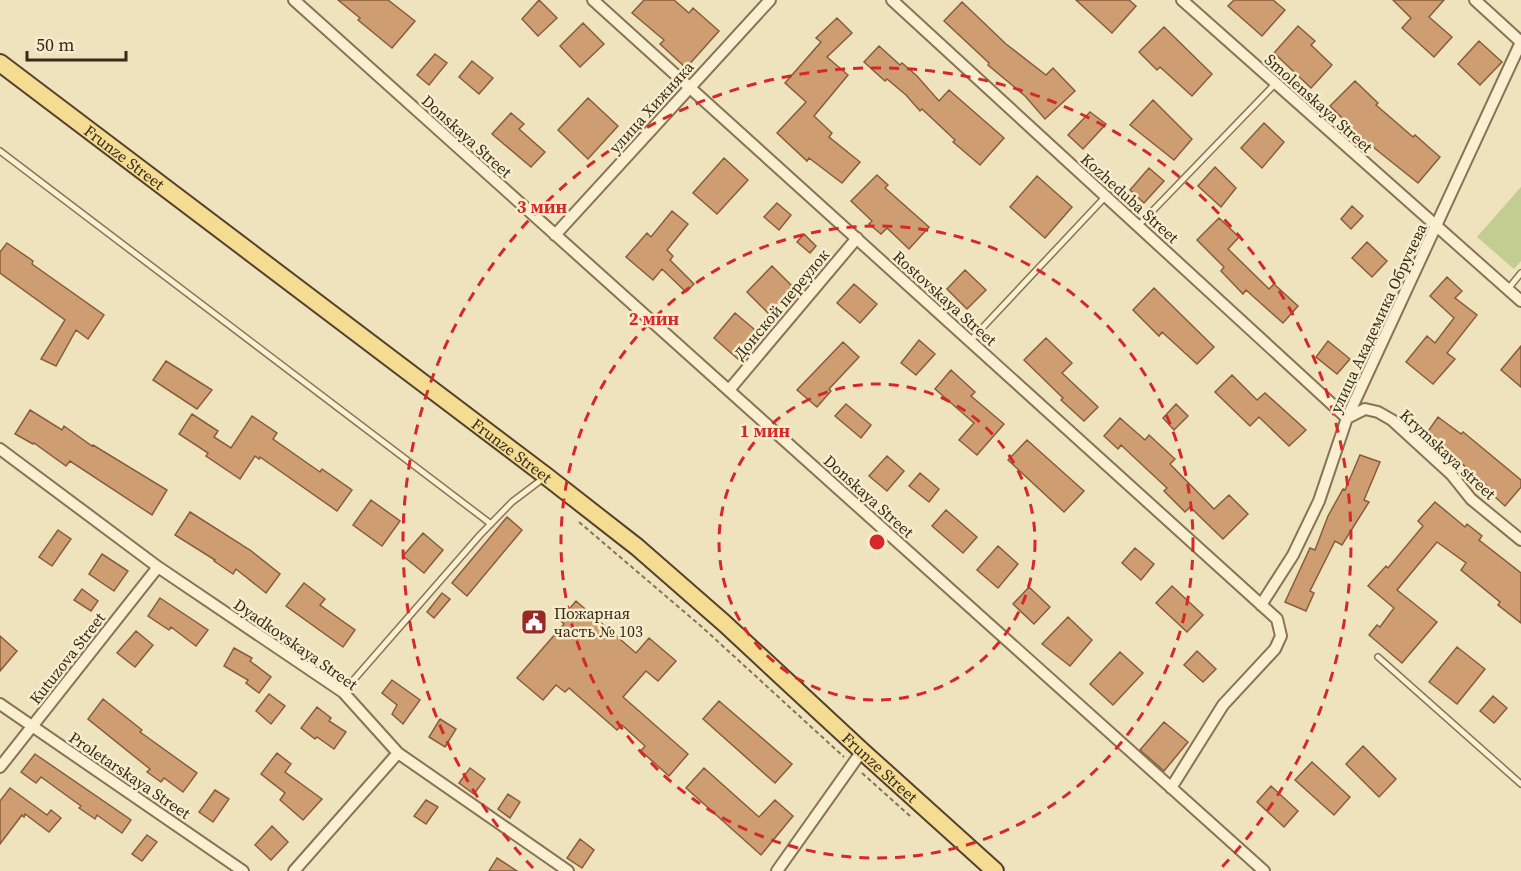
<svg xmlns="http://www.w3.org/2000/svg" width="1521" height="871" viewBox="0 0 1521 871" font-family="'Source Serif 4',serif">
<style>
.green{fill:#c3cd91}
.building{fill:#cf9d72;stroke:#885d3b;stroke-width:1.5}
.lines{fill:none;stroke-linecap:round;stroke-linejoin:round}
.lane-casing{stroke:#887356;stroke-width:8}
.street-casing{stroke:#887356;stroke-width:14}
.primary-casing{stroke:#55412b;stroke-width:20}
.path{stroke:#887356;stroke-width:2;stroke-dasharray:4.5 3;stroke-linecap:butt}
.lane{stroke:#faf0d1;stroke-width:5}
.street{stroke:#faf0d1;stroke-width:10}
.primary{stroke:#f5dc93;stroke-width:16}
.ring{fill:none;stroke:#d62828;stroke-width:3;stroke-dasharray:10 8}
.labels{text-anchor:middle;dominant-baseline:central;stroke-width:5;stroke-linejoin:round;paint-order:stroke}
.street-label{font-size:16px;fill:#372a1b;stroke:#f7edcd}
.poi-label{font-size:16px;fill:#372a1b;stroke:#f7edcd;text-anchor:start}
.centre{fill:#d62828;stroke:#f7edcd;stroke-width:3}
.ring-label{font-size:18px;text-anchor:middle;font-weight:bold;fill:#d62828;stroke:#f7edcd;stroke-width:5;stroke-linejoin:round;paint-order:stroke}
</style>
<rect width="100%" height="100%" fill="#efe3be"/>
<path class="green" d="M1521,187V261L1514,269L1477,237Z"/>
<path class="building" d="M338,0H388L415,21L392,48L358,20L360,18Z
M539,0L557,18L538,36L522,19Z
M644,0H674L689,13L693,8L719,31L686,68L660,44L664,40L632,13Z
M1076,0H1129L1136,6L1112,33Z
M1234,0H1273L1285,10L1262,36L1228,6Z
M1393,0H1444L1429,17L1452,37L1434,57L1402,28L1411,18Z
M962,2L1006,44L1046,75L1053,68L1075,91L1045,119L1025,96L988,65L989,63L944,21Z
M837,18L852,33L827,57L848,75L814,116L832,133L829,137L860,162L842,183L809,158L807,161L777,133L806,102L785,83L821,42L816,38Z
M583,23L604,44L580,67L560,46Z
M1298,26L1315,41L1311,45L1332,65L1311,88L1274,53Z
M1164,27L1212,74L1192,96L1160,67L1157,70L1139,52Z
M1479,41L1502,62L1480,85L1458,64Z
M879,46L900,65L902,63L917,76L939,101L949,90L1004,138L980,165L953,142L955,140L922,109L920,111L906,95L887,79L885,81L864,62Z
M435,54L447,63L429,85L417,75Z
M472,61L493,78L479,94L459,77Z
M1355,81L1378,103L1376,105L1413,137L1415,135L1440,157L1418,183L1363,139L1330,106Z
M588,98L618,126L588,159L558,130Z
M1153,100L1192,139L1174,160L1130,125Z
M1090,112L1106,124L1083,149L1068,135Z
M511,113L524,124L519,129L545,152L531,167L492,134Z
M1264,123L1284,142L1262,168L1241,148Z
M724,158L748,180L717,214L693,193Z
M1215,167L1236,188L1221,207L1198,186Z
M1149,168L1164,181L1144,203L1130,190Z
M877,175L888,185L885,188L929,227L909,249L887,228L881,234L869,224L872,221L851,201Z
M1037,176L1072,207L1045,238L1010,207Z
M777,203L791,215L779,230L764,217Z
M1352,206L1363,216L1351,229L1341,219Z
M672,211L688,224L667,250L673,256L670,260L694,284L686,292L662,269L653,280L626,257L647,233L651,237Z
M1219,218L1239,237L1228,249L1269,289L1274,284L1298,306L1283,323L1246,290L1243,294L1221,271L1224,267L1197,240Z
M804,234L816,246L810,253L797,242Z
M1367,242L1387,261L1372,277L1352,258Z
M7,243L33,261L32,264L104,315L88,339L76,330L56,366L41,359L65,320L0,273V252Z
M772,266L795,289L769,314L747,292Z
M965,270L986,290L967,309L947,289Z
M1447,277L1462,291L1455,298L1477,315L1447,353L1455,359L1433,384L1406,362L1427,336L1435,343L1454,318L1430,296Z
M854,284L877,304L860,323L837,303Z
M1154,288L1214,347L1197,364L1162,332L1159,336L1133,310Z
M735,313L761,335L739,360L714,338Z
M1046,338L1072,363L1062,373L1098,407L1084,421L1061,400L1063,398L1024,360Z
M919,340L935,354L916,375L901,363Z
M1328,341L1350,359L1337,374L1316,357Z
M843,342L859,357L829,389L831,391L817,407L797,390Z
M1521,346V387L1501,370Z
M166,361L212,390L197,409L153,380Z
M951,370L975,392L971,396L1004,424L977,455L959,440L974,423L935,389Z
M1232,375L1257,400L1265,393L1306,430L1289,446L1259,417L1250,426L1215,392Z
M846,404L871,425L861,438L835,416Z
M1176,404L1188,416L1174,430L1163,418Z
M30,410L62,430L64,426L92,446L93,445L167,490L152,515L70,461L66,466L34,443L33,444L15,434Z
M192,414L218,431L214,437L231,448L252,416L277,433L273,439L320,472L322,469L352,490L337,511L260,457L259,459L255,456L240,479L206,456L208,453L179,434Z
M1438,417L1461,434L1463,432L1521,480V487L1505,506L1493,495L1495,493L1459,461L1438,444L1436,447L1424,437Z
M1120,418L1145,440L1149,435L1175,459L1170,464L1214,509L1229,495L1248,514L1223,539L1190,507L1185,512L1164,491L1167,488L1121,445L1118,449L1104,436Z
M1027,440L1084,491L1064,512L1008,460Z
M1360,455L1380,462L1364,500L1369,502L1342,545L1335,541L1310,591L1314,593L1306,611L1285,602L1310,548L1315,550L1328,516L1343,489L1345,490Z
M887,456L904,471L887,491L869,476Z
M920,473L939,489L929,502L909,486Z
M371,500L400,521L382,546L353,525Z
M1435,502L1465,527L1467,524L1482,536L1479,540L1521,573V623L1498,605L1500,602L1461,570L1466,563L1437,542L1397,590L1437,622L1402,663L1369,635L1377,625L1380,627L1394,608L1368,586L1386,566L1388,568L1423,526L1418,521Z
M946,510L977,537L963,553L932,526Z
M190,512L250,550L280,574L266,593L236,569L233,574L214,561L215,560L175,535Z
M507,517L522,530L467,596L452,583Z
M58,530L71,539L52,566L39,557Z
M423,533L443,550L424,573L403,556Z
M998,546L1018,564L998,588L977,570Z
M1135,548L1154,564L1141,580L1122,563Z
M102,554L128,571L114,591L89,574Z
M304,583L325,599L320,605L355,630L343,647L286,606Z
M1172,586L1203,615L1187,632L1156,603Z
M1029,587L1050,607L1034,624L1013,604Z
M82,589L98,601L91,611L74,600Z
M442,593L450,599L434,618L427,612Z
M160,598L208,630L196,646L171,627L169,630L148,616Z
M576,601L636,653L649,638L676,661L658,681L646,671L623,697L688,754L669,776L641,751L645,746L622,725L617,730L569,688L565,692L556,685L543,700L517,678L564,624L560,620Z
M1068,617L1092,640L1070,666L1042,644Z
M136,631L153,645L135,667L117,653Z
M0,636L17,651L0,671Z
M1457,647L1485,669L1457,704L1429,682Z
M234,648L252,658L250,661L271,677L259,693L246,683L248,680L224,666Z
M1197,651L1216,669L1203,682L1184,665Z
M1120,652L1143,673L1113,705L1090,684Z
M392,680L420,700L403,724L392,714L397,705L382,693Z
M269,694L285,706L271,724L256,711Z
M1493,696L1507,708L1494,723L1480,711Z
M103,699L142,730L140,732L197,773L183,792L164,778L161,782L147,772L150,769L88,719Z
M719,701L792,764L775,783L703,719Z
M317,707L331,718L329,721L346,732L334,749L317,737L315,739L301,728Z
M440,719L456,729L445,747L429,737Z
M1164,722L1188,742L1164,771L1140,750Z
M1363,746L1396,779L1379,797L1346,764Z
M277,753L291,764L285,772L322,799L303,820L280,800L285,793L261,774Z
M35,754L131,820L122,833L97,815L95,819L79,808L81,806L41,777L36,783L21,772Z
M1312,762L1350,797L1334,815L1295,780Z
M470,768L485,779L474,794L459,783Z
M704,768L759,817L775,800L793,816L761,855L686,788Z
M1271,786L1298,811L1284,827L1257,802Z
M10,788L47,815L51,810L61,818L49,832L25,814L24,817L22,815L0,844V801Z
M215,790L229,799L213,822L199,812Z
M508,794L520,802L510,818L498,809Z
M426,800L438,807L426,824L414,816Z
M272,826L288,842L271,860L255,845Z
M147,835L157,842L142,861L132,854Z
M580,839L594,850L582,868L567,858Z
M497,858L517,871H489Z"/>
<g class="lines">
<defs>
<path id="lane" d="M0,151L491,524
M1138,226L1275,84
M1508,289L1521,273
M970,341L1106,196
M1378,657L1521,784
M343,692L480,535L512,502L545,477"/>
<path id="street" d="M294,0L1264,871
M593,0L1277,619L1281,636L1275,649L1223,705L1171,788
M892,0L1347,418L1365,409L1378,412L1392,420L1451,474L1471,499L1521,540
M1182,0L1521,301
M1475,0L1521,42
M555,235L770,0
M729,390L857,238
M0,449L158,567L343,692L398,753L568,871
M1261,605L1293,555L1319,501L1347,418L1521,42
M0,704L243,871
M0,767L158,567
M294,871L398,753
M777,871L862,751"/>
<g id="primary">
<path id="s1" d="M0,63L546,476L637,547L724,623L862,751L995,871"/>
</g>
</defs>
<use href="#lane" class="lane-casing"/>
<use href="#street" class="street-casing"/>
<use href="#primary" class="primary-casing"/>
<path class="path" d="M579,522L702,627L844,757
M862,773L911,817"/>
<use href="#lane" class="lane"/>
<use href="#street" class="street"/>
<use href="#primary" class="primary"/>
</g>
<g class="ring">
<circle cx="877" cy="542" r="158"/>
<circle cx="877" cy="542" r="316"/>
<path d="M533 868A474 474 0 1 1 1221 868"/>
</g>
<defs>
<symbol id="civic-square" viewBox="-11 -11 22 22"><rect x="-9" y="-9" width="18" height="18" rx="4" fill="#992924" stroke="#f7edcd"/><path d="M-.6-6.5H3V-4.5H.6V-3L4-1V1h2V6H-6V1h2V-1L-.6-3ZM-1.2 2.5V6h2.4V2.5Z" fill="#fff"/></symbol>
</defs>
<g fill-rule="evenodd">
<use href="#civic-square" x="519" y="607" width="30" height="30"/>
</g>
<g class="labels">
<g class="street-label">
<text transform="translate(1319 103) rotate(42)">Smolenskaya Street</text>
<text transform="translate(651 107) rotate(-48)">улица Хижняка</text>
<text transform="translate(467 136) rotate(42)">Donskaya Street</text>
<text stroke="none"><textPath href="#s1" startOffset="156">Frunze Street</textPath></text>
<text transform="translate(1130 198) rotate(42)">Kozheduba Street</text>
<text transform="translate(945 298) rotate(42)">Rostovskaya Street</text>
<text transform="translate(781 304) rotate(-50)">Донской переулок</text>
<text transform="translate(1378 318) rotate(-65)">улица Академика Обручева</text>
<text stroke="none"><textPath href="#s1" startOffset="642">Frunze Street</textPath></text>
<text transform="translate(1448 454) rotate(43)">Krymskaya street</text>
<text transform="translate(869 496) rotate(42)">Donskaya Street</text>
<text transform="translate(296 644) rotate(35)">Dyadkovskaya Street</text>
<text transform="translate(67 658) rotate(-52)">Kutuzova Street</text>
<text stroke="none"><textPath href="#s1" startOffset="1128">Frunze Street</textPath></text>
<text transform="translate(130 775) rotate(34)">Proletarskaya Street</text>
</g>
<g class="poi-label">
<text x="554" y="613">Пожарная<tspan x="554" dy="18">часть № 103</tspan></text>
</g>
</g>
<circle cx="877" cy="542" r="9" class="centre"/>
<g class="ring-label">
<text x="542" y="213">3 мин</text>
<text x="654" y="325">2 мин</text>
<text x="765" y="437">1 мин</text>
</g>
<path d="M27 51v9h99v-9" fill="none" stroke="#372a1b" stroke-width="3"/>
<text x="36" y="51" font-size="18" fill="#372a1b" stroke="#f7edcd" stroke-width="4.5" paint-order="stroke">50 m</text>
</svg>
